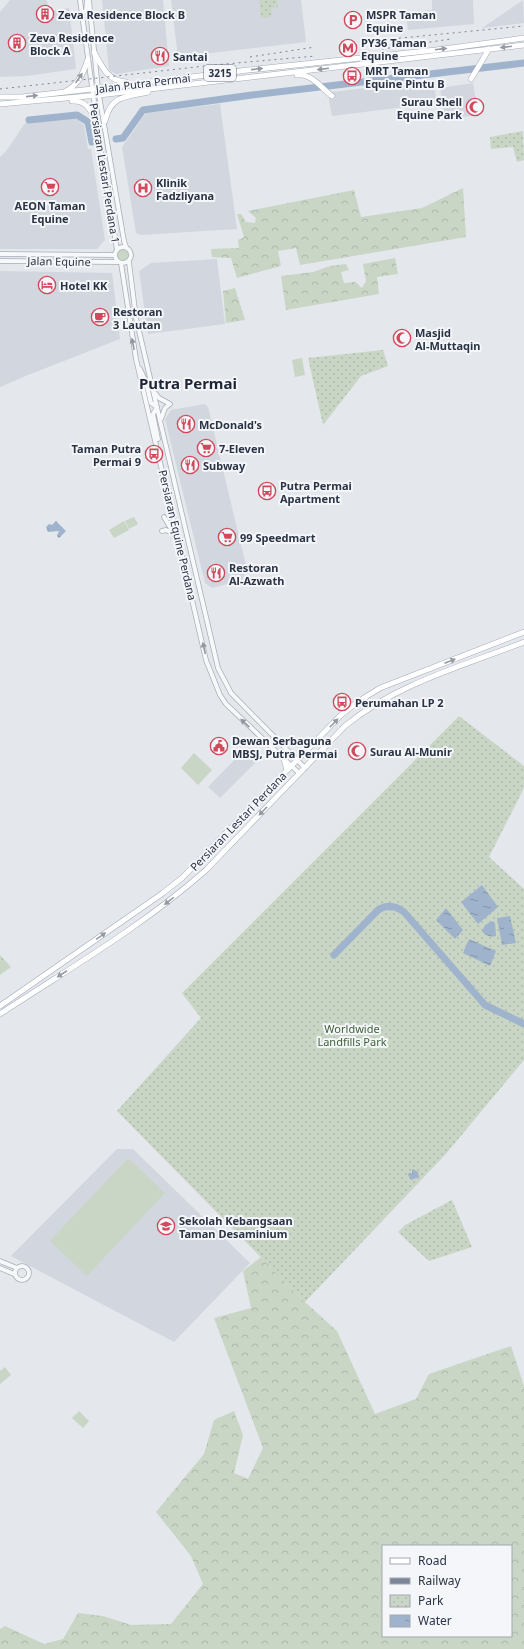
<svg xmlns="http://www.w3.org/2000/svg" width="524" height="1649" viewBox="0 0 524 1649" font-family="'Noto Sans',sans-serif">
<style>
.built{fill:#d2d6de}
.grass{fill:url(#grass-tufts)}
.forest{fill:url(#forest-crowns);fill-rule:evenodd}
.park{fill:url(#park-dots)}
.garden{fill:#c9d6c5}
.water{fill:url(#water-ripples)}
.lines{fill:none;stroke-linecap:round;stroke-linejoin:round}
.river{stroke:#9fb4cc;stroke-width:7}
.minor-casing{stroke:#a9aeb7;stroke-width:5.5}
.major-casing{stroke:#a3abb8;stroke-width:6}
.minor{stroke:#f7f8fa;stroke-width:4}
.major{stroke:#fff;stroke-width:5}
.rail{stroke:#7d8696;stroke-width:1;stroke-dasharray:2 4;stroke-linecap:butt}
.oneway{fill:#959aa2}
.oneway2{fill:#9196a0}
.labels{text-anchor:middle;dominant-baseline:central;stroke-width:4;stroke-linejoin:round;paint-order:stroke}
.shield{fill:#f4f6f9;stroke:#676e7b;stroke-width:1}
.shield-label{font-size:10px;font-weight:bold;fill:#2b3445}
.poi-label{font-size:11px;font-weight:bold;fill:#2b3445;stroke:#f4f6f9;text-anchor:start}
.street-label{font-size:11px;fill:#2b3445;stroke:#f4f6f9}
.park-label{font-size:11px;fill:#3f6138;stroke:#f4f6f9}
.district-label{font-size:15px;font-weight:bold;fill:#1d2536;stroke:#f4f6f9}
</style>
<defs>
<pattern id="grass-tufts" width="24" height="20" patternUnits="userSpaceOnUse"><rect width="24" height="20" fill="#c9d6c5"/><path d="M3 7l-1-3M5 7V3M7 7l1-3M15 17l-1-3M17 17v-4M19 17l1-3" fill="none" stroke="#adb8ab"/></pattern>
<pattern id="forest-crowns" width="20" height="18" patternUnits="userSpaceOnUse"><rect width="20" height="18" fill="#c9d6c5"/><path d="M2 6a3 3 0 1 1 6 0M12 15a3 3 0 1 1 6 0" fill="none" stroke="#adb8ab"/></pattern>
<pattern id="park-dots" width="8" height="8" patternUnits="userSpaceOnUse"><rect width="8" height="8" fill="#c9d6c5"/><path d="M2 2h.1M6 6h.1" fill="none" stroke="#adb8ab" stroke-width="1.8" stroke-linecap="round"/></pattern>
<pattern id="water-ripples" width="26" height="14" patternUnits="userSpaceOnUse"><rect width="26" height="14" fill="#9fb4cc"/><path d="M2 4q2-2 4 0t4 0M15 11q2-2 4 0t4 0" fill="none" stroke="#8293a7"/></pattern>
</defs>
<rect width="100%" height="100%" fill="#e4e7ec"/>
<path class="built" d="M10,0H46L51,11L69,8L76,69L26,76L0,77V12Z
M102,0H163L169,66L116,74L109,70Z
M171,0H301L306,42L178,57Z
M432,0H473L474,24L408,30L406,13L432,10Z
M523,0L524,23L482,28Z
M433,80L437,103L332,116L329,100L332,92Z
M473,83L478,115L445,119L440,88Z
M220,104L237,229L141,235L136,233L122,147L146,113Z
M75,118L84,125L88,149H91L105,240L97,249H0V157L7,150L25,123Z
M217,259L225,324L148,334L139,271L151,263Z
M0,271L112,273L120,339L28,375L0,387Z
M205,404L208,407L247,570L242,580L212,588L205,583L165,419L171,410Z
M243,751L256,762L220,798L208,787Z
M117,1149H133L250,1263L174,1342L11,1256Z"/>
<path class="grass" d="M117 255a6 6 0 1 1 12 0a6 6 0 1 1-12 0Z"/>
<path class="forest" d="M463,188L466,237L300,265L296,248L278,251L281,266L237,278L231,258L212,257L211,249L239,248L238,240L244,237L237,214H241L246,222L255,223L256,218L248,211L354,190L361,217L422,208Z
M395,258L398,274L377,277L379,294L286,310L281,276L313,272L330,266L346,264L349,270L341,272L344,283L355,282L362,288L366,281L363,264Z
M235,288L245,320L226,323L223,291Z
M0,955L11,967L0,975Z
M261,1257L305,1302L337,1331L375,1414L416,1399L429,1374L511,1346L524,1386V1649H0V1629L5,1626L44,1644L63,1639L78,1613L103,1616L131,1625L171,1624L203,1584L191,1556L156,1512L204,1454L214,1420L234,1411L243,1435L234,1473L248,1479L263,1448L214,1318L251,1308L243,1271ZM383,1546H511V1636H383Z"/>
<path class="park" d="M259,0H277L278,8L271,9V17L263,18L261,16Z
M523,131L524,160L517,162L513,147L491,149L490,137Z
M383,350L388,366L361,376L323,425L308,358Z
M459,716L524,766V788L489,857L524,889V1060L445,1155L305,1302L117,1111L201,1018L182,993Z
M452,1200L472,1247L429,1261L398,1232L405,1225Z"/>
<path class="garden" d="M302,358L305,375L295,377L292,360Z
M134,517L138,524L129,529L125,521Z
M124,521L129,530L114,538L109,530Z
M194,753L212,770L198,785L181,768Z
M128,1158L165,1193L87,1276L50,1241Z
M5,1367L11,1375L0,1384V1371Z
M79,1411L89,1421L83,1428L72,1418Z"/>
<path class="water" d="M56,521L66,531L59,538L57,536L59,531L48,532L46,527L49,524L52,525Z
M482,885L498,907L478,924L461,902Z
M446,908L463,930L455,939L436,920Z
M510,916L516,943L502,945L497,918Z
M492,921L495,923L496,936C491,938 485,935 482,931L485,925Z
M469,939L496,951L490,966L463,953Z
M413,1169L418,1172L419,1177L411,1180L408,1175L409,1173L412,1174V1170Z"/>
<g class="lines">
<path class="river" d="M29,120L77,115L88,122L92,142
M116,139L123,138L143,110L252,95L524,63
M334,955L378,910C387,904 396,906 404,912L485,1005L524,1024"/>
<defs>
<path id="minor" d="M80,0L102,159L117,250
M89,0L98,89L124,241L126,247
M82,13L86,11L87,0
M115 255a8 8 0 1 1 16 0a8 8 0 1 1-16 0Z
M0,254L115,255
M0,261L118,262
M129,262L136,318L218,668L231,693L305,768
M121,263L136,359L206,660L220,695L226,704L299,773
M140,369L146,382L151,403L157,407
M155,393L159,398L170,404L165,408L161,419
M157,407L153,414L158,439
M164,517L173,532
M162,531L166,530L174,534L178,544
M0,1261L17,1268
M15 1273a7 7 0 1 1 14 0a7 7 0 1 1-14 0Z
M0,1268L14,1274"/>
<path id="major" d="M94,52C102,67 108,81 126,82
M297,75C312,73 321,88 332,96
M471,79L489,49
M66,91C79,85 84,71 88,59
M0,97H22L92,89L248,70L436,50L524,38
M72,101C87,100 91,111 97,123
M0,104L99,95L524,45
M105,121C111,95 125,97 148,92
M284,759L287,770
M0,1006L163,893L182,878L341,715L356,703L380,688L524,632
M0,1014C70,968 143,926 206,870L345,726C396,684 463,666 524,642"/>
</defs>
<use href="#minor" class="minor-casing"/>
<use href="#major" class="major-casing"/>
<use href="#minor" class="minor"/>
<use href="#major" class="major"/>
<path class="rail" d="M381,40L524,26
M382,49L451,39
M250,57L315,47
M0,89L214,65L316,56"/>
</g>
<defs><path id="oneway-solid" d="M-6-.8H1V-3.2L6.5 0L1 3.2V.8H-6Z"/></defs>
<g class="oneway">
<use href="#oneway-solid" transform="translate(506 47) rotate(173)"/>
<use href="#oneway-solid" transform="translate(441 49) rotate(-7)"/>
<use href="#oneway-solid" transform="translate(257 69) rotate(-6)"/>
<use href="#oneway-solid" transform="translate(323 69) rotate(173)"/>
<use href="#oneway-solid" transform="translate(79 78) rotate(-55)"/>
<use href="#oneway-solid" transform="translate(32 96) rotate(-6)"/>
<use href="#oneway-solid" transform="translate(450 661) rotate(-21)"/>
<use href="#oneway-solid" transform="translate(334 723) rotate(-46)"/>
<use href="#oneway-solid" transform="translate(263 811) rotate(134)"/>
<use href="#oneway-solid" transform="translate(169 901) rotate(143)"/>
<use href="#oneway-solid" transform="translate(101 936) rotate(-35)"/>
<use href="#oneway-solid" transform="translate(62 974) rotate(147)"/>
</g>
<g class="oneway2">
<use href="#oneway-solid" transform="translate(133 344) rotate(-101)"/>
<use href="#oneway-solid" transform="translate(204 648) rotate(-102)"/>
<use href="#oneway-solid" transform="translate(245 723) rotate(-137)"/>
</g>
<defs>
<symbol id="building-ring" viewBox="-11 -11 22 22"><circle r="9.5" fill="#f4f6f9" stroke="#d1495b" stroke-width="1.5"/><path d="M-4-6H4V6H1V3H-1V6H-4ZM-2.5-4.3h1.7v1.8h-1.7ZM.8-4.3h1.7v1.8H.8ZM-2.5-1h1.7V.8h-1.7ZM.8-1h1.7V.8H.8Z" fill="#d1495b"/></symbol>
<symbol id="parking-ring" viewBox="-11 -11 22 22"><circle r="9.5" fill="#f4f6f9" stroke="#d1495b" stroke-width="1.5"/><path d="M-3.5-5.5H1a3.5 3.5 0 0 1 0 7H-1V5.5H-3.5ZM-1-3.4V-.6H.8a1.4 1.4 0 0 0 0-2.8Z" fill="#d1495b"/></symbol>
<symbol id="metro-ring" viewBox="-11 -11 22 22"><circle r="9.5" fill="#f4f6f9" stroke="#d1495b" stroke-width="1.5"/><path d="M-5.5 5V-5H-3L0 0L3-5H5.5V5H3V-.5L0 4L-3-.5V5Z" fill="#d1495b"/></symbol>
<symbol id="restaurant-ring" viewBox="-11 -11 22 22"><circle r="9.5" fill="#f4f6f9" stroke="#d1495b" stroke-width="1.5"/><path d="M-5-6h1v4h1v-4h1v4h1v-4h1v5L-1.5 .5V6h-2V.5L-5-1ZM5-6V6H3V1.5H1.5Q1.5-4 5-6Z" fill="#d1495b"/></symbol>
<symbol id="bus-ring" viewBox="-11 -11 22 22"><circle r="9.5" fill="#f4f6f9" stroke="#d1495b" stroke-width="1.5"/><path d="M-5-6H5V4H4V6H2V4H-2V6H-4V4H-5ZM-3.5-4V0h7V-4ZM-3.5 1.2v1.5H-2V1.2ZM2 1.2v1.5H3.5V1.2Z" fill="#d1495b"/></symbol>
<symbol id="mosque-ring" viewBox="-11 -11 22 22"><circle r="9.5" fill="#f4f6f9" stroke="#d1495b" stroke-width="1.5"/><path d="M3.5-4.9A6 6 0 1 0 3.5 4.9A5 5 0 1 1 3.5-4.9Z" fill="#d1495b"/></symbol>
<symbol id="supermarket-ring" viewBox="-11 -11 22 22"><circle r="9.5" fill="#f4f6f9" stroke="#d1495b" stroke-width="1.5"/><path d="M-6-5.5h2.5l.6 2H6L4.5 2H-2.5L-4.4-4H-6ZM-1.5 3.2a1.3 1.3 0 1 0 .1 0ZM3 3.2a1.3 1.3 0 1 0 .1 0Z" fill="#d1495b"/></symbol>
<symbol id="hospital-ring" viewBox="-11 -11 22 22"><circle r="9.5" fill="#f4f6f9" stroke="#d1495b" stroke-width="1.5"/><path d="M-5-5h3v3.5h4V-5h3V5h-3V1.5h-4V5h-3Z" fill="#d1495b"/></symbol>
<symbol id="hotel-ring" viewBox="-11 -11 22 22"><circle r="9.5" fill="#f4f6f9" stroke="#d1495b" stroke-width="1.5"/><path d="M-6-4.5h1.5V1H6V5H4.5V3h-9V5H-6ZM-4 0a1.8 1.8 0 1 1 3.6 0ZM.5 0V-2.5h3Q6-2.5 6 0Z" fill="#d1495b"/></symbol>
<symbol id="cafe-ring" viewBox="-11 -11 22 22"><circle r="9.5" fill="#f4f6f9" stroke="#d1495b" stroke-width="1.5"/><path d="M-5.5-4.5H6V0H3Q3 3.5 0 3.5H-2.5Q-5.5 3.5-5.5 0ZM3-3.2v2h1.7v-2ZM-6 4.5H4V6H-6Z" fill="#d1495b"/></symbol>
<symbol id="civic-ring" viewBox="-11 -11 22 22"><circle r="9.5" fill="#f4f6f9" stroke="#d1495b" stroke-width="1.5"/><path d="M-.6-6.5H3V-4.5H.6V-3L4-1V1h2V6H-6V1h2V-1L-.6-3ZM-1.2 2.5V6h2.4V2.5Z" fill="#d1495b"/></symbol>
<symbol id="school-ring" viewBox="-11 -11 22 22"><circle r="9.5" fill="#f4f6f9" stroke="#d1495b" stroke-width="1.5"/><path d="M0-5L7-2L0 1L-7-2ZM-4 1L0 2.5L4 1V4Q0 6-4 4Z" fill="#d1495b"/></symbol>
</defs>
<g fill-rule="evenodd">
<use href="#building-ring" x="35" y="4" width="20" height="20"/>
<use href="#parking-ring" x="343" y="10" width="20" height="20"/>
<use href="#building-ring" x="7" y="33" width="20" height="20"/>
<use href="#metro-ring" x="338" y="38" width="20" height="20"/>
<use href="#restaurant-ring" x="150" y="46" width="20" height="20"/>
<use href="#bus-ring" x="342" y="66" width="20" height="20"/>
<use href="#mosque-ring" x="465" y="97" width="20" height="20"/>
<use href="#supermarket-ring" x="40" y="177" width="20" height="20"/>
<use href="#hospital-ring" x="133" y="178" width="20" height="20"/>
<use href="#hotel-ring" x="37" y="275" width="20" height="20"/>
<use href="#cafe-ring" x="90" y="307" width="20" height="20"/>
<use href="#mosque-ring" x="392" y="328" width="20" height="20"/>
<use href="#restaurant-ring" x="176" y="414" width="20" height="20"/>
<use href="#supermarket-ring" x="196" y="438" width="20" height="20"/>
<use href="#bus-ring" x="144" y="444" width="20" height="20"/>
<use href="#restaurant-ring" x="180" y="455" width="20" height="20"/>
<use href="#bus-ring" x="257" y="481" width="20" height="20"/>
<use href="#supermarket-ring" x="217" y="527" width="20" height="20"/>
<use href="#restaurant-ring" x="206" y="563" width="20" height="20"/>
<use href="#bus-ring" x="332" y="692" width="20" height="20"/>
<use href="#civic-ring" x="209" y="736" width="20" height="20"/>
<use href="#mosque-ring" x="347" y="741" width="20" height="20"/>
<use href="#school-ring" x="156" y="1216" width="20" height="20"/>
</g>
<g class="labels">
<rect class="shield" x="204" y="65" width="32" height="16" rx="3"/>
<g class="shield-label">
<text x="220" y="73">3215</text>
</g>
<g class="poi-label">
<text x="58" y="14">Zeva Residence Block B</text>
<text x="366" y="14">MSPR Taman<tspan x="366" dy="13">Equine</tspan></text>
<text x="30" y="37">Zeva Residence<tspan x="30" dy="13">Block A</tspan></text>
<text x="361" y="42">PY36 Taman<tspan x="361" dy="13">Equine</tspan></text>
<text x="173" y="56">Santai</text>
<text x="365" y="70">MRT Taman<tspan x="365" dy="13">Equine Pintu B</tspan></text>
<text x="462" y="101" text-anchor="end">Surau Shell<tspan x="462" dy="13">Equine Park</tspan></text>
<text x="156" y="182">Klinik<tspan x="156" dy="13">Fadzliyana</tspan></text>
<text x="50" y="205" text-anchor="middle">AEON Taman<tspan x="50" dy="13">Equine</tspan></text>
<text x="60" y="285">Hotel KK</text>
<text x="113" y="311">Restoran<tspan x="113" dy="13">3 Lautan</tspan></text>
<text x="415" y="332">Masjid<tspan x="415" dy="13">Al-Muttaqin</tspan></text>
<text x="199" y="424">McDonald's</text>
<text x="141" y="448" text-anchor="end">Taman Putra<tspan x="141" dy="13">Permai 9</tspan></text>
<text x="219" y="448">7-Eleven</text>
<text x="203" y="465">Subway</text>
<text x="280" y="485">Putra Permai<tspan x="280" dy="13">Apartment</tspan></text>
<text x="240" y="537">99 Speedmart</text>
<text x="229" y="567">Restoran<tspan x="229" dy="13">Al-Azwath</tspan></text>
<text x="355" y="702">Perumahan LP 2</text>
<text x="232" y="740">Dewan Serbaguna<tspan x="232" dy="13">MBSJ, Putra Permai</tspan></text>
<text x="370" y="751">Surau Al-Munir</text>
<text x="179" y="1220">Sekolah Kebangsaan<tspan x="179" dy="13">Taman Desaminium</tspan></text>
</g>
<g class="street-label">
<text transform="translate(143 83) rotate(-7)">Jalan Putra Permai</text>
<text transform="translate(105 173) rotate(81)">Persiaran Lestari Perdana 1</text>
<text transform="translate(59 261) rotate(1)">Jalan Equine</text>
<text transform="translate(178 535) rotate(77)">Persiaran Equine Perdana</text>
<text transform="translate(238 821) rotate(-46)">Persiaran Lestari Perdana</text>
</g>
<g class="park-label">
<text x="352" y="1028">Worldwide<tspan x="352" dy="13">Landfills Park</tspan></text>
</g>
<g class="district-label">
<text x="188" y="383">Putra Permai</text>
</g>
</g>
<rect x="382" y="1545" width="130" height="92" fill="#f4f6f9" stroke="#a4a8b1"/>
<rect x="390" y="1558" width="20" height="6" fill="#ffffff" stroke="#a4a8b1"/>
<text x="418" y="1565" font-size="12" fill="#2b3445">Road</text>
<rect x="390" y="1578" width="20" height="6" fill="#7d8696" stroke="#a4a8b1"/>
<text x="418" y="1585" font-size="12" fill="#2b3445">Railway</text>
<rect x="390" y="1595" width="20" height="12" fill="url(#park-dots)" stroke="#a4a8b1"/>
<text x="418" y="1605" font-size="12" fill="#2b3445">Park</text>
<rect x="390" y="1615" width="20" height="12" fill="url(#water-ripples)" stroke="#a4a8b1"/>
<text x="418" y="1625" font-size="12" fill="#2b3445">Water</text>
</svg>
